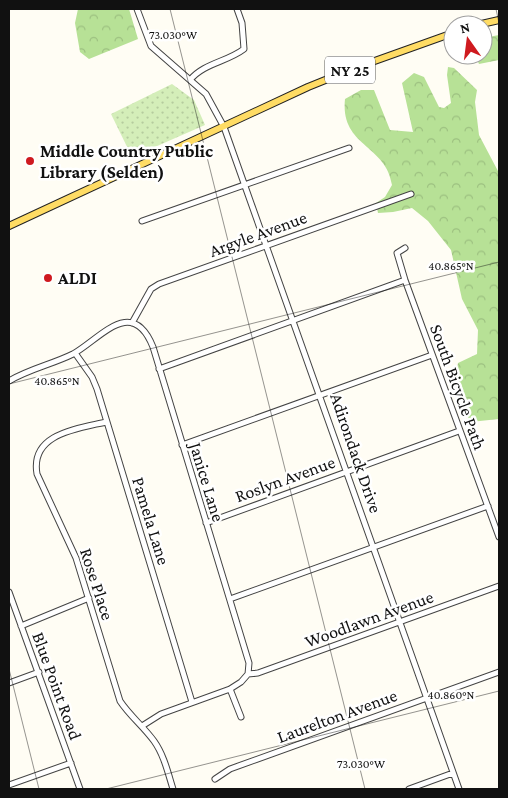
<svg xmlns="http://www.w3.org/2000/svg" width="508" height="798" viewBox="0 0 508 798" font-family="'Crimson Pro',serif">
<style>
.forest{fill:url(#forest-crowns)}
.park{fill:url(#park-dots)}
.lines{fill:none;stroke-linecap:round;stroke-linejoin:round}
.minor-casing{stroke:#444;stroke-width:7}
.major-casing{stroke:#222;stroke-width:8}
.minor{stroke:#fff;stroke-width:5}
.major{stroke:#ffdc64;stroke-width:6}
.ticks{fill:none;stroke:#111;stroke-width:1;stroke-opacity:0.45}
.poi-dot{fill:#cf1a1f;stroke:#fff;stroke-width:2}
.labels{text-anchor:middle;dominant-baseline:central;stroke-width:5;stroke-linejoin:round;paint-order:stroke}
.shield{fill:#fff;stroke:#585858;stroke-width:1}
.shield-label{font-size:16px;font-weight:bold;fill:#111}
.poi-label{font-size:18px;font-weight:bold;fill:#111;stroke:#fff;text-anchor:start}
.street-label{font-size:18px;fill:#111;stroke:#fff}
.ticks-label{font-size:12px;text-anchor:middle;fill:#111;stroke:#fff;stroke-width:5;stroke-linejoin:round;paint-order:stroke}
</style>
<defs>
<pattern id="forest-crowns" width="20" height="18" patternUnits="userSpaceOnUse" patternTransform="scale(1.25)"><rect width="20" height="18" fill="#b7e196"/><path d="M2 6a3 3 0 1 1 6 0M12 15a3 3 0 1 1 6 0" fill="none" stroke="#9cc080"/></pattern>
<pattern id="park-dots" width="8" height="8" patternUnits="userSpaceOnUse" patternTransform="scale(1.25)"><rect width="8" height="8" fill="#d4eeb9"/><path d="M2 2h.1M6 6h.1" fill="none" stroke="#b5cb9e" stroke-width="1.8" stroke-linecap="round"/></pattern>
</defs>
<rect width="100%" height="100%" fill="#fffdf4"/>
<path class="forest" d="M78,9H129L138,39L89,59L80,52L75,23Z
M499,35V60L479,64L475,55H483V38Z
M448,67L454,68L477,90L475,102L479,135L499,173V419L470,422L455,382L458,363L477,354L478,330L462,299L451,250L428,221L412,208L393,212L378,213L376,203L385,197L392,185C386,144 340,147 345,99L361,90H374L390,130L413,132L402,83L414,73L424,77L439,107L444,108L451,103L447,75Z"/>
<path class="park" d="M172,84L194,100L205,125L132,157L111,114Z"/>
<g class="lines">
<defs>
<path id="minor" d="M137,9L151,46L206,94L224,127L459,789
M190,80C204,63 227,62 244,49L242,23L237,9
M142,221L349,148
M405,248L397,253L405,280L499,537
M132,323L151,289L159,284L411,194
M75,353L92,377L97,389L192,702
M159,369L405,280
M9,381C29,369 53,364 73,354C100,339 132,295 153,347L249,663L248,674L241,682L230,689L161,714L142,726
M106,422C76,429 30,434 37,474L76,558L120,701C130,716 143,726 154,741C164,755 168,773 173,789
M182,445L432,355
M206,523L459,431
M9,592L80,789
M230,599L488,506
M21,626L89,598
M248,674L258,673L499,586
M9,683L39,672
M230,689L241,717
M215,779L230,769L499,672
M9,785L71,763
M409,789L453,773"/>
<path id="major" d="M477,25L499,20
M9,226L308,87L355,68L453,33"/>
</defs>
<use href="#minor" class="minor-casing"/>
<use href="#major" class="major-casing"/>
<use href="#minor" class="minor"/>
<use href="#major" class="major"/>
</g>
<path class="ticks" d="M170,9L365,789M496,9L499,23M9,384L499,262M9,669L39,789M106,789L499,691"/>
<g class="poi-dot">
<circle cx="30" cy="161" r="5"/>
<circle cx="48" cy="278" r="5"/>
</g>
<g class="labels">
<rect class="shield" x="325" y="56.5" width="50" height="27" rx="4"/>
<g class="shield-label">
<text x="350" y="70">NY 25</text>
</g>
<g class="poi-label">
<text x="40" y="151">Middle Country Public<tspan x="40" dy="21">Library (Selden)</tspan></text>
<text x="58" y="278">ALDI</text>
</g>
<g class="street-label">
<text transform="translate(258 234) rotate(-20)">Argyle Avenue</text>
<text transform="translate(458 387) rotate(70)">South Bicycle Path</text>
<text transform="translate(356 453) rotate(71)">Adirondack Drive</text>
<text transform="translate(285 479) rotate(-20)">Roslyn Avenue</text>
<text transform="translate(207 482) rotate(73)">Janice Lane</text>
<text transform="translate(151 521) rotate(73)">Pamela Lane</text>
<text transform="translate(97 584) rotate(72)">Rose Place</text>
<text transform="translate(369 619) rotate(-20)">Woodlawn Avenue</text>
<text transform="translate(57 686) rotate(70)">Blue Point Road</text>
<text transform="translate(337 716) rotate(-20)">Laurelton Avenue</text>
</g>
</g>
<g class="ticks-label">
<text x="173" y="39">73.030°W</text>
<text x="451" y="270">40.865°N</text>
<text x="57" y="385">40.865°N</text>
<text x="451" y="699">40.860°N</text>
<text x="361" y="768">73.030°W</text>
</g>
<rect width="508" height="798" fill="none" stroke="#111111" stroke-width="20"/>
<g transform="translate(468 40) rotate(346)"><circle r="24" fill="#ffffff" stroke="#a0a0a0"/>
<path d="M0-4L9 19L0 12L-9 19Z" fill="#cf1a1f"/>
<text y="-8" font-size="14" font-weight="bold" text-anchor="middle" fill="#111111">N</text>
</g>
</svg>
